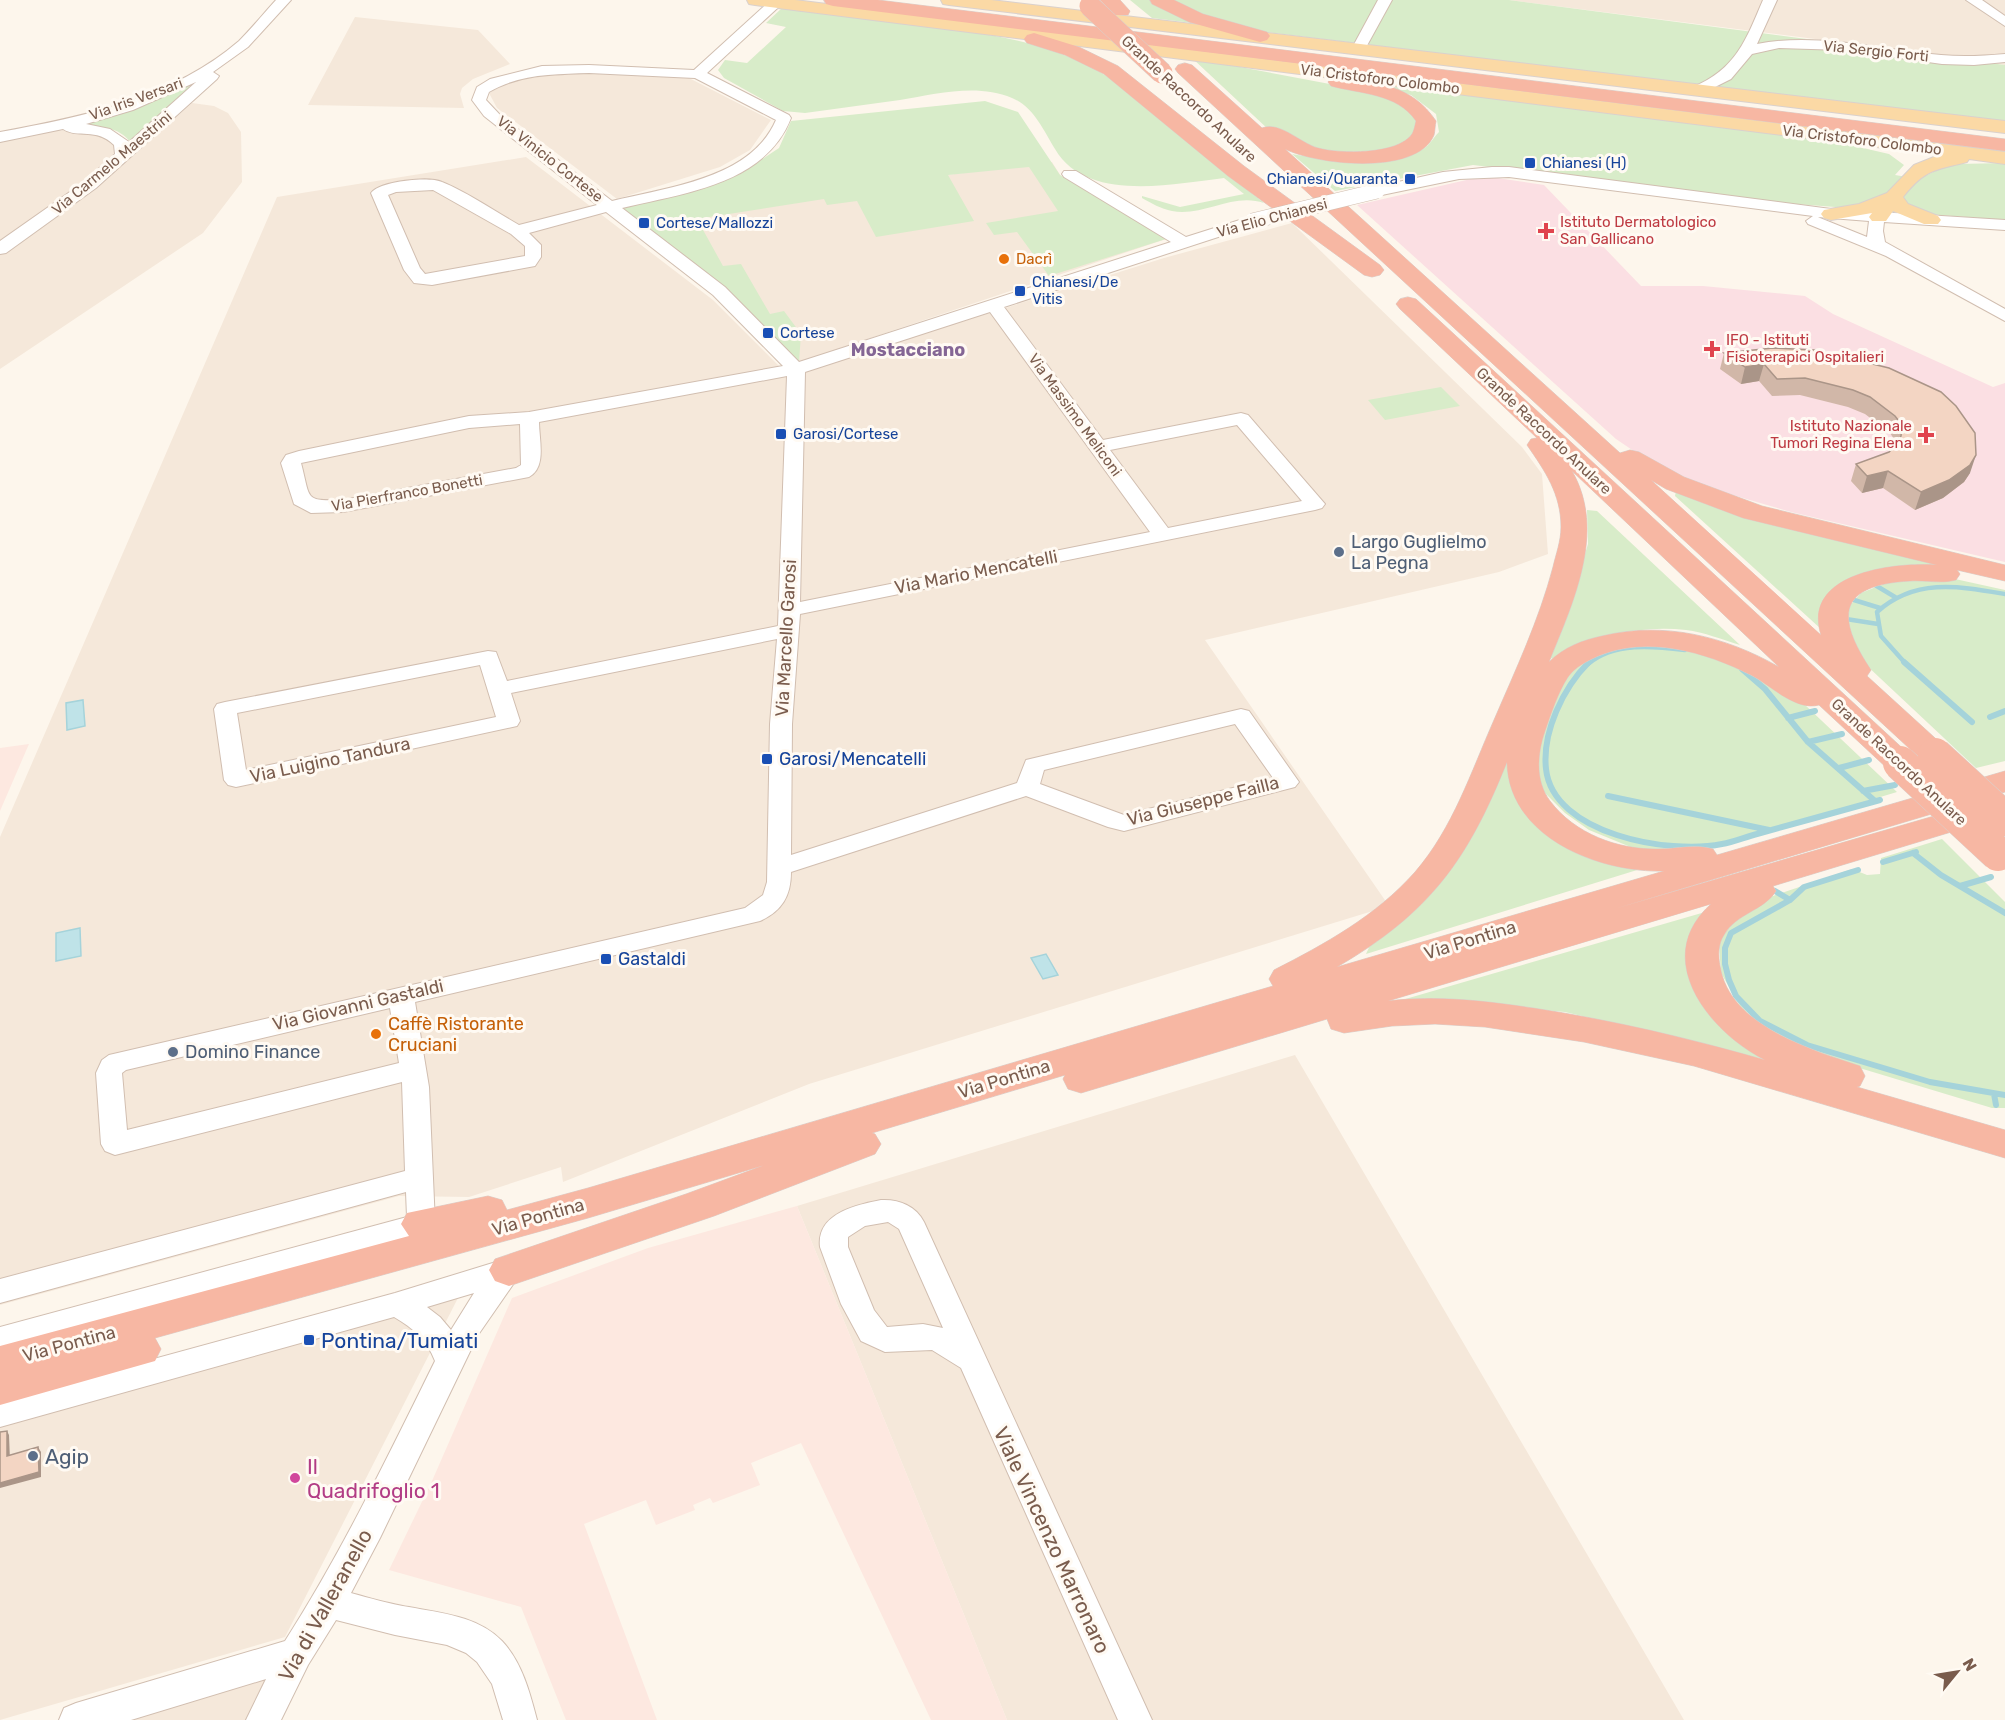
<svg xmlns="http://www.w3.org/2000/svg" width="2005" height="1720" viewBox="0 0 2005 1720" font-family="Rubik,sans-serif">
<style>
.residential{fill:#f5e8da}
.commercial{fill:#fde8e0}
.medical{fill:#fbdfe3}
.green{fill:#d8ecc9}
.water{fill:#bfe3e8;stroke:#a5d3da;stroke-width:1.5}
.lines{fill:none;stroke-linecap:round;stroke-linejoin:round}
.stream-far1{stroke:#a5d3da;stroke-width:4.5}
.stream{stroke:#a5d3da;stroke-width:6}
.minor-casing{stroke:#d1beb0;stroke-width:2}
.major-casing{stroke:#dad1cd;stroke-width:2}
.highway-casing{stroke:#dad1cd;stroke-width:1}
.minor{fill:#fff;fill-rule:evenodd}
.major{fill:#fbd9a5;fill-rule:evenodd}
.highway{fill:#f7b7a3;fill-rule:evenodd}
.minor-bridge-casing{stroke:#d1beb0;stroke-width:16;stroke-linecap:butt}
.highway-bridge-far1-casing{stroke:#dad1cd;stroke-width:22;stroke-linecap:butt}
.highway-bridge-casing{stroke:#dad1cd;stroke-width:35;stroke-linecap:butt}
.minor-bridge{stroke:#fff;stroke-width:15}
.highway-bridge-far1{stroke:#f7b7a3;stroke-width:21}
.highway-bridge{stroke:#f7b7a3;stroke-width:34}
.wall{fill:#d1b7a8}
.shaded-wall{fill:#aa9588}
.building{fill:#f3d5c3;stroke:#aa9588;stroke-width:1.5}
.transit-dot{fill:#1a4fb4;stroke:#fffaf3;stroke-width:2}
.health-dot{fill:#e0444e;stroke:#fffaf3;stroke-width:2}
.food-dot{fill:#e8710a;stroke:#fffaf3;stroke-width:2}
.service-dot{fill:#5c6f8a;stroke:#fffaf3;stroke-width:2}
.hotel-dot{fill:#d1479c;stroke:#fffaf3;stroke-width:2}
.labels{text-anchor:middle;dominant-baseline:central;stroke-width:6;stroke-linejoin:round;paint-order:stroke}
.far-street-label{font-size:15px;fill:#7a5c4d;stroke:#fffaf3}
.far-transit-label{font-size:15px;fill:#164399;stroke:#fffaf3;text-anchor:start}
.far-health-label{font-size:15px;fill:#be3a42;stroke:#fffaf3;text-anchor:start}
.far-food-label{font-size:15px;fill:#c56008;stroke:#fffaf3;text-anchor:start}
.far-quarter-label{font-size:18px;font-weight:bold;fill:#846695;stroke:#fffaf3}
.service-label{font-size:18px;fill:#4e5e75;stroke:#fffaf3;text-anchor:start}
.street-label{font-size:18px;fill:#7a5c4d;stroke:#fffaf3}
.transit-label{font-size:18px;fill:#164399;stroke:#fffaf3;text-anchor:start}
.food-label{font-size:18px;fill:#c56008;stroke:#fffaf3;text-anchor:start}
.near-transit-label{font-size:21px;fill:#164399;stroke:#fffaf3;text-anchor:start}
.near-service-label{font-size:21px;fill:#4e5e75;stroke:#fffaf3;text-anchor:start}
.near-hotel-label{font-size:21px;fill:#b23c85;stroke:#fffaf3;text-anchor:start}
.near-street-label{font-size:21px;fill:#7a5c4d;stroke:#fffaf3}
</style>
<rect width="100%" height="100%" fill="#fdf6ec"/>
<path class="residential" d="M1509,0H2005V65L1831,41Z
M355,17L478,30L510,64L473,79L462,88L460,94L464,108L308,105Z
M552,72L689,78L771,120L750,150L720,167L617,199L497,108L489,93L509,82Z
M192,103L214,106L228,113L241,132L242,182L203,233L0,369V140L53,131L71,130L101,134L116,146V158L129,159Z
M526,157L713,300L789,376L1164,258L1292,223L1522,447L1542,474L1548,554L1499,572L1205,640L1389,906L809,1084L563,1182L561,1167L469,1197L399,1196L0,1305V837L277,197Z
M1052,162L1060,175L1166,239L799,362L688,260L697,219L947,175Z
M1295,1055L1684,1720H1007L797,1206Z
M459,1296L285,1637L0,1720V1427Z
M311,1643L270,1720H65Z"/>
<path class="commercial" d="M29,744L0,811V748Z
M797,1206L1007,1720H931L801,1443L751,1463L760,1485L713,1503L710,1498L693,1505L695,1510L656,1525L646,1500L584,1524L657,1720H566L521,1607L389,1570L432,1481L512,1298L648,1248Z"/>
<path class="medical" d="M1484,176L1544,185L1641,286H1703L1805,296L1833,314L1993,387L2005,383V562L1791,512L1705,487L1650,462L1616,439L1357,205Z"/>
<path class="green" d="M1130,0H1509L2005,65V123L1152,18Z
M782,8C828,14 875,20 922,26C994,35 1050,40 1113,80L1264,203C1233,192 1203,217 1172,211C1161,209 1151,203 1142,198V196L1180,207L1244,194L1224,178C1173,184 1086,203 1055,149C1043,130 1034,107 1012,98C977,83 936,94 900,100C868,104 837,109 805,113L783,111L724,78L718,70L725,60L747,63L786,27L766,23Z
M1192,58L1367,91L1393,99L1419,118L1416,136L1389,150L1328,153L1269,130Z
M203,77L130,142C120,127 98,126 81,125Z
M1337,77L1824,139L1889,154L1904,165L1895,175L1919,179L1939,169L1958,164L2005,163V225L1979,218L1796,204L1473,165L1335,191L1292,154C1326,160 1393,166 1423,149C1429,146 1434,137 1439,132L1436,114L1411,95Z
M985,101L1018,112L1060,175L1166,239L1049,276L1017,232L994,235L986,223L1058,211L1029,167L948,175L974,221L876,237L857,201L827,205L824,199L697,219L723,266L741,264L770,314L784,311L801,334L799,362L619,207L690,190L740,174L779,148L791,121Z
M1441,387L1460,406L1385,420L1368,400Z
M1676,491L1957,567L1881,571L1821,629L1675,496Z
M1587,510L1597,511L1740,645C1723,640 1704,632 1686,630C1640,625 1592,636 1552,659L1548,654L1571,600L1588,544Z
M1912,577L1955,579L2005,590V761L1976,768L1864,663L1844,627L1846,610L1861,593L1886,583Z
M1637,642L1710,651L1803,703L1897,792L1700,851L1638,850L1589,830L1565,813L1537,785L1531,767L1565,671L1585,655Z
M1511,746L1534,814L1650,866L1366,954L1372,941Z
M1942,839L2005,902V1108H1992L1800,1050L1765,1028L1740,1006L1721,973L1719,945L1728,921L1764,899L1852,869L1867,875L1880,874L1881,858Z
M1712,910L1694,949L1787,1065L1565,1012L1441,1001L1402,1000Z"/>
<path class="water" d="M83,700L85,726L67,730L66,703Z
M80,928L81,956L56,961V933Z
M1046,954L1058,975L1043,979L1031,958Z"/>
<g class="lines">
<path class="stream-far1" d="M1875,585L1895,597
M1854,600L1880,608
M1846,619L1878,624
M1588,664C1614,642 1653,646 1685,650
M1906,664L1881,636L1877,612C1915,578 1958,586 2005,594"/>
<path class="stream" d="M1589,662C1563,688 1542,732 1546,769C1553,834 1669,855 1722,844C1734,842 1745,837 1757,834C1798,823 1839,811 1880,800
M1904,662L1972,722
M1742,669L1765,689L1808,742L1875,801
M1990,717L2005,711
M1788,718L1815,711
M1808,742L1842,734
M1839,768L1869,760
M1863,791L1895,785
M1608,796L1769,830
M1913,853L1941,875L2005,913
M1883,862L1916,852
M1858,870L1804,887L1790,900L1731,933L1725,948V964L1729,980L1736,996L1760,1021L1807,1045L1930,1082L2005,1095
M1960,886L1991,877
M1775,891L1790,900
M1994,1094L1996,1105"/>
<defs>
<path id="minor" d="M276,0H291L248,47L213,72L219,76L217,79L96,188L6,253L0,254V241L84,182L115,154L114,145C96,127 78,139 63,129L0,142V132C83,117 173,98 239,41C252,28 264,13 276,0ZM196,82L129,142L110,129L86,124L133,110Z
M771,0H780L783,3L707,73L789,115L791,118C765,185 683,193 622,208L725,287L799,362L1171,242L1064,177L1062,174L1064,171H1076L1186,237L1246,218H1258L1260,221L1258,224L1004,307L1103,440L1241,413L1248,415L1325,504L1322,508L1315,510L800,614L792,724L791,855L1017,783L1026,760L1241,709L1249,711L1299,782L1295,787L1124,831L1108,827L1026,796L791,872C791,896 782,911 760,921L415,1002L429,1087L435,1224L431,1232L0,1351V1327L407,1217L406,1192L0,1303V1279L405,1171L402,1082L115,1155L105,1151L101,1144L96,1073L102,1060L109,1055L745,908L763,895L767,882L770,724L777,639L511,693L520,721L517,726L236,787L228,785L224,780L214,709L217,704L225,702L488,651L496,652L507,681L778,626L787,376L539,422C539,440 547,467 529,477L343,512L311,513L294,504L281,463L286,455L299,451L469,416L529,412L783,366L713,295L606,212L529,233L541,245V257L535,266L432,285L414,283L404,270L371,193C380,181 429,176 442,182C469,193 494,211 519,225L597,205L484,116L472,100L477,87L490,79L542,66L589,65L694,70ZM589,73L695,78L776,120C751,179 667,187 612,201L502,117L486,100L489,92C519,74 555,74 589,73ZM433,190L511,234L525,246V256L425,274L420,268L388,195L396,192ZM990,312L1150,532L800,602L805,372ZM520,424L521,465L516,468L343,500C303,501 311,500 301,463L469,428ZM1237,425L1302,501L1168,528L1110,450ZM480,665L496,717L246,770L237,713ZM1235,724L1273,778L1124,815L1040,784L1044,770ZM390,1008L399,1063L127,1130L122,1073L126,1070Z
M1378,0H1392L1364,51H1354L1352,48Z
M1763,0H1777L1757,44C1819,32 1879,50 1941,55C1962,57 1983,56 2005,54V62L1974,65L1942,64L1843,50L1779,48L1752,54L1731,79L1703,93H1693L1691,90L1693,87C1736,69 1746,40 1763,0Z
M1966,0H1982L2005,16V26Z
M1492,167H1509L1831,209L2005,220V230L1884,222L1883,231L1885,242L2005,309V321L1886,256L1808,224L1806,221L1813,216L1509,177L1459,179L1377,196L1369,191L1371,188L1443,172ZM1818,217L1869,221L1867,237L1820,218Z
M881,1200C899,1199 916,1206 924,1222L1152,1720H1118L961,1368L932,1350L885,1352L861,1341L841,1304L820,1247C816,1214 855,1205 881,1200ZM888,1222L899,1229L943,1328L923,1324L887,1327L874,1310L848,1247V1237L865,1226Z
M509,1258L519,1262L523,1270L478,1335L380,1538L351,1593C370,1598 389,1604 409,1607C441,1613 478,1616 502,1641C522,1662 530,1693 537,1720H503L492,1684L477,1662L466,1653L447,1645L395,1635L336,1620L308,1665L281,1720H246L266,1679L131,1720H59L64,1708L76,1703L285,1641C342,1552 388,1456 435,1361C427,1340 413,1328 394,1317L0,1427V1401L395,1293ZM474,1293L451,1330L440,1317L427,1307Z"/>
<path id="major" d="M747,0H795L2005,152V164L1969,159L1967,162C1935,170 1925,169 1903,197L1908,204L1938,216L1941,220L1938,224H1924L1893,211L1886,221H1872L1869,217L1872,213L1831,220L1824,218L1821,214L1824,210L1859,204L1887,193L1914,165L1939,155L755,5L749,4Z
M941,0H991L2005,121V133L949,5L943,4Z"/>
<path id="highway" d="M824,0H878L2005,139V151L833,6L826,4Z
M1100,0H1120L1130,11L1128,15H1114Z
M1150,0H1174L1203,14L1267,32L1270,36L1267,40L1260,42L1189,22L1152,4Z
M1034,33L1079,47L1118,66L1244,166L1380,265L1384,270L1380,275L1372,277L1364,275L1228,176L1104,74L1065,55L1027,43L1024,39L1027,35Z
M1185,63L1192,65L1262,128C1280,121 1300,143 1318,148C1339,154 1398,155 1412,134C1414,131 1415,125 1416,121C1397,93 1360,94 1331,86L1328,82L1331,78L1338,76C1378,83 1412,85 1436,121C1435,125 1435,131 1434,135C1417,176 1317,165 1285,149L1620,453L1630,450L1639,452L1684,477L1762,506L2005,565V581L1957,570L1960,574L1956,580C1941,584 1926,580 1910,581C1838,585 1835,616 1871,670L1867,676L1946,748L1951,755L1946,762L1935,765L1924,762L1178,73L1175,69L1178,65ZM1651,480L1666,489L1743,518L1937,565C1896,562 1801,572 1821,635Z
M1408,297L1416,299L1911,756L1916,763L1911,770L1900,773L1889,770L1819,705C1795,711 1772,686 1751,675C1705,652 1648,635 1598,656C1587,661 1575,667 1568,677C1558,692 1551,714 1545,731C1537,754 1535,781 1550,801C1575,834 1618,850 1659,849C1677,849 1695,844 1713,849L1717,855L2005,771V792L1614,909L1972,805L1983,801L1994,805L1999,812L1994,819L1773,886L1776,891C1764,911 1736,913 1724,935C1718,944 1718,956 1720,966C1729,1026 1812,1050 1860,1066L1865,1076L1860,1086L1857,1087L2005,1130V1158L1694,1066L1584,1042L1485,1027L1435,1024L1392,1026L1344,1033L1331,1029L1327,1019L1081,1093L1068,1089L1063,1079L1065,1075L872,1133L875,1134L881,1144L875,1154L714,1216L509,1286L495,1281L489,1270L495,1259L686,1194L765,1165L588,1218L155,1338L161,1349L155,1361L0,1405V1346L409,1236L401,1224L407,1213L488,1196L502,1200L507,1210L588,1188L1273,986L1269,979L1274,970C1325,944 1376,916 1415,872C1453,828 1471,772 1494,720C1516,669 1539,620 1553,567C1556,554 1561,541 1561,527C1561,494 1545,471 1527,445L1531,439L1537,438L1400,309L1396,304L1400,299ZM1572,471L1779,667C1725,636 1663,621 1602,636C1583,640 1564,647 1549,662C1573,603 1607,531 1572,471ZM1507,762C1508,838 1600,873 1664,871L1337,967C1430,913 1468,860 1507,762ZM1711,904C1650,958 1709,1032 1765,1060C1688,1038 1612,1020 1533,1008C1486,1001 1437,995 1388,1001Z"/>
</defs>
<use href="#minor" class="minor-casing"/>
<use href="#major" class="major-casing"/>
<use href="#highway" class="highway-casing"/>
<use href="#minor" class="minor"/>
<use href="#major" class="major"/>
<use href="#highway" class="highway"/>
<defs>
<path id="minor-bridge" d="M1252,221L1377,191"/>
<path id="highway-bridge-far1" d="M1090,6L1162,73"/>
<path id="highway-bridge" d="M1935,755L2005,819
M1900,763L1998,854"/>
</defs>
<use href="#minor-bridge" class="minor-bridge-casing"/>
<use href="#highway-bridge-far1" class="highway-bridge-far1-casing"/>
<use href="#highway-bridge" class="highway-bridge-casing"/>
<use href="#minor-bridge" class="minor-bridge"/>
<use href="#highway-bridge-far1" class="highway-bridge-far1"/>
<use href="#highway-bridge" class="highway-bridge"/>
</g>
<path class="wall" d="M1815,350L1970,473L1964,482L1943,498L1915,510L1883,488L1862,493L1851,481L1856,464L1889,452L1896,445V442L1890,433L1865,414L1848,407L1800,395L1772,396L1759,381L1741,384L1720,369L1724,353Z"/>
<path class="shaded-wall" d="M1764,364L1759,381L1741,384L1745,367Z
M1976,455L1970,473L1964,482L1943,498L1915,510L1921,492Z
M1888,471L1883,488L1862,493L1867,476Z
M7,1431L9,1435L10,1461L7,1456Z
M38,1447L41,1452V1477L0,1488V1483Z"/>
<path class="building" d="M1773,348L1815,350L1889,368L1941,392L1956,406L1975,433L1976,455L1970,465L1949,480L1921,492L1888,471L1867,476L1856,464L1889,452L1897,444L1901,436L1902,425L1895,416L1870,397L1853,390L1805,378L1777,379L1764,364L1745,367L1724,353Z
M7,1431V1456L38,1447L39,1472L0,1483V1432Z"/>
<g class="transit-dot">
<rect x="1524" y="157" width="12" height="12" rx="3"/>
<rect x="1404" y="173" width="12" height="12" rx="3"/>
<rect x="638" y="217" width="12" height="12" rx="3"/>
<rect x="1014" y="285" width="12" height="12" rx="3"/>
<rect x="762" y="327" width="12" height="12" rx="3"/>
<rect x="775" y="428" width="12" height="12" rx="3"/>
<rect x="761" y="753" width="12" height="12" rx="3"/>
<rect x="600" y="953" width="12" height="12" rx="3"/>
<rect x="303" y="1334" width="12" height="12" rx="3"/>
</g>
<g class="health-dot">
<path d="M1543 222h6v6h6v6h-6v6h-6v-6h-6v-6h6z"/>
<path d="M1709 340h6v6h6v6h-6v6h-6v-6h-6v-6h6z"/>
<path d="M1923 426h6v6h6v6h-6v6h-6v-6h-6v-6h6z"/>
</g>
<g class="food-dot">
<circle cx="1004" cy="259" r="6"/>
<circle cx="376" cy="1034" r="6"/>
</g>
<g class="service-dot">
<circle cx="1339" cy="552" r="6"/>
<circle cx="173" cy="1052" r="6"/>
<circle cx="33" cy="1456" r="6"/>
</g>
<circle class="hotel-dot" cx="295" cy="1478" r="6"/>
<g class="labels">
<g class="far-street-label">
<text transform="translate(1876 51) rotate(6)">Via Sergio Forti</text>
<text transform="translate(1380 79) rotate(7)">Via Cristoforo Colombo</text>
<text transform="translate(136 99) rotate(-20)">Via Iris Versari</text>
<text transform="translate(1189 99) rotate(43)">Grande Raccordo Anulare</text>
<text transform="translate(1862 140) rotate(7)">Via Cristoforo Colombo</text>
<text transform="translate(550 159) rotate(38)">Via Vinicio Cortese</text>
<text transform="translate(112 163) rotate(-40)">Via Carmelo Maestrini</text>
<text transform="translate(1272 218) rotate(-15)">Via Elio Chianesi</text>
<text transform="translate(1075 415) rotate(54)">Via Massimo Meliconi</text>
<text transform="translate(1544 431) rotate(43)">Grande Raccordo Anulare</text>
<text transform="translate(407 493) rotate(-10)">Via Pierfranco Bonetti</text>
<text transform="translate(1899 762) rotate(43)">Grande Raccordo Anulare</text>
</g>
<g class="far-transit-label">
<text x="1542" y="163">Chianesi (H)</text>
<text x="1398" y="179" text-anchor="end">Chianesi/Quaranta</text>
<text x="656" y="223">Cortese/Mallozzi</text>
<text x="1032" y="282">Chianesi/De<tspan x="1032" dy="17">Vitis</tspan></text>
<text x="780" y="333">Cortese</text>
<text x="793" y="434">Garosi/Cortese</text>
</g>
<g class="far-health-label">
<text x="1560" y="222">Istituto Dermatologico<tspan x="1560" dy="17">San Gallicano</tspan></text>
<text x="1726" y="340">IFO - Istituti<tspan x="1726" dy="17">Fisioterapici Ospitalieri</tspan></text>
<text x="1912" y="426" text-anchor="end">Istituto Nazionale<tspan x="1912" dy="17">Tumori Regina Elena</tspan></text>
</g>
<g class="far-food-label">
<text x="1016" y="259">Dacrì</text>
</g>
<g class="far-quarter-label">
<text x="908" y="350">Mostacciano</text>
</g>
<g class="service-label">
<text x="1351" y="542">Largo Guglielmo<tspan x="1351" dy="21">La Pegna</tspan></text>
<text x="185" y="1052">Domino Finance</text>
</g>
<g class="street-label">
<text transform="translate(976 572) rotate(-11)">Via Mario Mencatelli</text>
<text transform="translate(786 638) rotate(-87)">Via Marcello Garosi</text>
<text transform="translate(330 760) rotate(-12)">Via Luigino Tandura</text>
<text transform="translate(1203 801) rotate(-14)">Via Giuseppe Failla</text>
<text transform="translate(1470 940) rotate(-17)">Via Pontina</text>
<text transform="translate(358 1005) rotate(-13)">Via Giovanni Gastaldi</text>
<text transform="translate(1004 1079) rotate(-17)">Via Pontina</text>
<text transform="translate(538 1217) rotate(-16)">Via Pontina</text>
<text transform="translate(69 1344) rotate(-15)">Via Pontina</text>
</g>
<g class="transit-label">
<text x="779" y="759">Garosi/Mencatelli</text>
<text x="618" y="959">Gastaldi</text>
</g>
<g class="food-label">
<text x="388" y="1024">Caffè Ristorante<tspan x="388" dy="21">Cruciani</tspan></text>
</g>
<g class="near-transit-label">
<text x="321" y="1340">Pontina/Tumiati</text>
</g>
<g class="near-service-label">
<text x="45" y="1456">Agip</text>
</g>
<g class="near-hotel-label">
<text x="307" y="1466">Il<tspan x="307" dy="24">Quadrifoglio 1</tspan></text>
</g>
<g class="near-street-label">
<text transform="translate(1052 1540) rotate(65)">Viale Vincenzo Marronaro</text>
<text transform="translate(325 1605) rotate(-61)">Via di Valleranello</text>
</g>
</g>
<g transform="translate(1957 1672) rotate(60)" stroke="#fffaf3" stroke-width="4.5" paint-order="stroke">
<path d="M0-4.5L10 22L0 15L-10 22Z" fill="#7a5c4d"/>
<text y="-9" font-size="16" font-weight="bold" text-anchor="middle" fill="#7a5c4d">N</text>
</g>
</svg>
